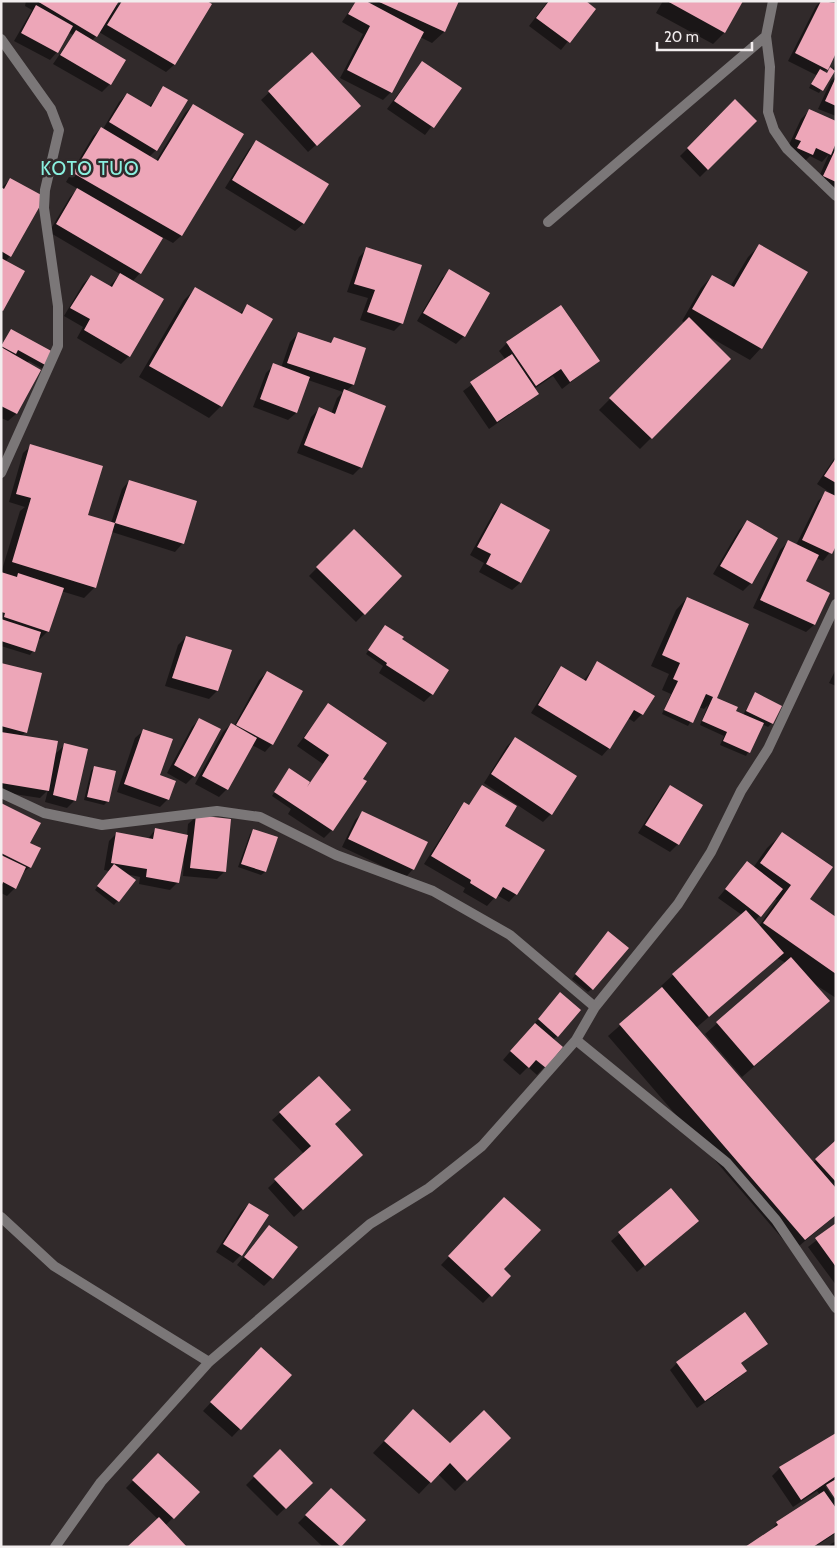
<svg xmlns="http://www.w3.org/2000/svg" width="837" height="1548" viewBox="0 0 837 1548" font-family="Cabin,sans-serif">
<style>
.shadow{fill:#0007;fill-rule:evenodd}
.building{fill:#eda6b8}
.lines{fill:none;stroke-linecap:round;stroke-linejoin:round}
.minor{stroke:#7b7778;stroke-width:10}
.labels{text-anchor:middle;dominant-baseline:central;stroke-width:5;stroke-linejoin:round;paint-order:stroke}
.quarter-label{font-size:19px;letter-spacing:1px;fill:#8af1e0;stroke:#312a2b}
</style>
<rect width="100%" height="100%" fill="#312a2b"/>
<path class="shadow" d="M26,1H117L116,4L118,6L120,1H205L210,4L174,65L166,72L99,32L92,41L124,60L110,84L102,92L53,64L73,35L68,32L57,52L50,60L14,41L32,10L25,6Z
M356,1H458L444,32L432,43L420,37L391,92L383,100L340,78L363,34L342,22Z
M548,1H584L594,9L561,50L529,26Z
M663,1H742L724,33L713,44L656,13Z
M821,1H829L836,5L827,69L823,72L826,74L830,69L832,70L836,63V74L832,72L819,93L809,88L816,75L788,61L816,6Z
M312,53L352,113L308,152L261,100Z
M422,62L460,89L425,135L387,109Z
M836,76V116L818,109L831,81Z
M164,87L156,150L149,157L156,161L185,113L193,105L242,135L181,236L173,243L162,237L140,273L132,282L129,356L121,364L77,338L83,327L64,316L83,284L91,276L109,287L120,274L49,232L70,197L78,189L66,182L93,136L101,128L103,129L119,102L127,94L149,107Z
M735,101L756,121L700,177L680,156Z
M809,111L836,123V184L830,190L816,184L829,154L822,162L810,156L804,162L788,147L801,119Z
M257,141L328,184L303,224L295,231L225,188L249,149Z
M10,180V256L5,262L1,311V188Z
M760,245L761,348L750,360L706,335L730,359L640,449L599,410L685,323L682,321L701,288L712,276L730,287L748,257Z
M367,249L402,323L394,331L360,320L368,298L347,292L359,257Z
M450,271L464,336L456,344L417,321L442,278Z
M195,289L239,314L248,306L221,406L209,418L139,377L184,300Z
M11,330L53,353L43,369L29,361L27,363L40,370L16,414L8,421L1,418V345Z
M298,334L329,344L334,339L365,349L353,385L346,391L361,467L353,475L297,453L311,417L319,409L331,414L337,398L343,392L308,380L296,413L288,420L253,407L266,373L274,365L281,368L290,342Z
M507,343L598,361L562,389L553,376L534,389L537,394L529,401L489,429L463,391L506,360L499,351Z
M31,446L85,516L111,523L122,489L129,481L196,502L182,544L175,552L112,532L95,587L84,598L61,591L48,631L40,639L38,638L33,651L30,655L1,646V573L20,511L25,507L9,502L23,453Z
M836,456V548L834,547L823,561L816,558L804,582L829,593L814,625L806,632L753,608L780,550L788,542L796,545L818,501L826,493L835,496L817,484Z
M501,505L549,531L520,583L512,590L479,572L484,563L470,555L494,512Z
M747,522L751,583L743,591L713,574L739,530Z
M354,530L401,576L356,622L309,576Z
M687,598L715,699L743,715L755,694L772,723L768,727L762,724L746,756L720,745L724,736L700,725L708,705L704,709L699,707L688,726L662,714L671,694L662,690L669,674L651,666L676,610Z
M382,630L401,640L432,694L424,702L379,673L383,666L366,654Z
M186,637L217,691L209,699L165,686L178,645Z
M597,663L642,714L634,722L628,718L609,748L602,756L531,713L554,676L562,668L583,681Z
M1,664L26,732L21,736L54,755L65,745L75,800L67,808L45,802L48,790L40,798L1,792Z
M836,669V686L829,683Z
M267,672L272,744L265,752L252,745L227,789L219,797L195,784L223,732L231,724L234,726L259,680Z
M328,705L361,779L332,830L324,838L288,814L291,809L272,796L288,772L310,783L323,764L297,746Z
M200,719L194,776L186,784L167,773L192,727Z
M143,731L168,799L160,807L117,792L135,738Z
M515,738L551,814L543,822L484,783L507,746Z
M95,767L108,801L104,805L84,800L91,771Z
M482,786L504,826L516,894L509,902L497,895L487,906L463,892L465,888L424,864L457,812L464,804L468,806Z
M670,786L678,844L670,852L638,833L663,794Z
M1,805L29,844L30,867L21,874L15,888L7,896L1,893Z
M362,813L413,869L406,877L342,847L355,820Z
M196,817L225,871L217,879L183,876L184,860L182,859L178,882L170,890L139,884L140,877L126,874L134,881L114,905L95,890L109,871L104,870L109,841L117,833L147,840L155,830L187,836L188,824Z
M254,830L277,838L265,872L261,875L238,867L250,834Z
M782,834L808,900L836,919V998L813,983L817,1012L742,1077L705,1034L786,963L777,958L696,1028L813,1163L836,1142V1215L793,1251L608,1036L663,988L661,986L673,975L742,915L718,898L747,863L753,868L767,848ZM774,898L777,900L759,926L755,921Z
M605,936L592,989L588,992L572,979Z
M557,997V1036L553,1040L562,1047L537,1075L528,1067L520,1075L503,1060Z
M280,1113L333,1125L354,1162L294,1217L268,1188L304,1154L272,1120Z
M671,1190L697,1221L637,1272L611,1241Z
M249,1204L241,1255L233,1263L216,1252L241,1212Z
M497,1206L502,1269L509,1276L483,1303L441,1265Z
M836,1225V1285L808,1247Z
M269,1226L272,1278L264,1286L237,1265Z
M766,1344L740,1364L745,1371L737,1379L697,1408L670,1370L677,1363Z
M254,1356L291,1375L232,1437L203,1411Z
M402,1422L450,1445L509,1438L455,1491L438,1474L419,1494L373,1453Z
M836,1434V1498L828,1486H825L836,1502V1533L815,1547H747L770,1532L777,1523L820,1495L817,1491L793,1507L772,1476L780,1468Z
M280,1451L311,1483L277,1516L246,1485Z
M158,1455L198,1492L165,1526L126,1488Z
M332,1489L365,1520L339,1547H323L298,1523Z
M836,1541V1547H828L831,1544Z"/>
<path class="building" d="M37,1H119L97,37Z
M122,1H207L212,4L175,65L107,25Z
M356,1H366L424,32L392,93L347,70L370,26L348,14Z
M377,1H459L445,32Z
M549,1H586L596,9L570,43L536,18Z
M667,1H743L725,33Z
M821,1L836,3V53L828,70L795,53Z
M36,5L73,26L58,53L21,33Z
M76,30L126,60L111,85L60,55Z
M312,52L361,106L317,146L268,91Z
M422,61L462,88L434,128L394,101Z
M830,67L835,71L823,91L811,84L820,69L827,73Z
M836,77V106L825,101Z
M163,86L188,100L157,151L109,122L127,93L151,107Z
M735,99L757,121L708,170L687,148Z
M193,104L244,134L182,236L73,173L101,127L158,161Z
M809,109L836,121V143L831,155L816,148L813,155L797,148L801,141L795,139Z
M256,140L329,184L304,224L232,180Z
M836,148V182L823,176Z
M10,178L45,197L11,257L1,251V187L4,189Z
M77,188L163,238L141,274L56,224Z
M759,244L808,272L762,349L692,309L712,275L734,287Z
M366,247L422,265L403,324L367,312L375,290L354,284Z
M1,258L25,271L3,311L1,310Z
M449,269L490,293L465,337L423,313Z
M120,273L164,299L130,357L84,330L90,319L70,308L91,275L112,287Z
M195,287L242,314L247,304L273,319L222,407L149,366Z
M561,305L600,361L570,382L561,369L536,386L506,342Z
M689,317L731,359L652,439L609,398Z
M11,329L55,353L47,366L18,350L16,354L1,346Z
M298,332L331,343L334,337L366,348L354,385L287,363Z
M1,347L41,370L17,414L1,406Z
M512,354L539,394L497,422L470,382Z
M273,363L310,377L297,413L260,399Z
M344,389L386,406L362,468L304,445L319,407L335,414Z
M30,444L103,466L88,515L115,523L96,588L12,562L31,498L16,494Z
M836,458V483L824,476Z
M129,480L197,501L184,544L115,523Z
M825,491L836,496V546L832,554L802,540Z
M501,503L550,530L521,583L486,564L491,554L477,547Z
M747,520L778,538L752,584L720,566Z
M354,529L402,576L365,615L316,567Z
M788,540L819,555L806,581L830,593L815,625L760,600Z
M1,572L17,577L18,573L64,588L49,632L4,617L5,613L1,612Z
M687,597L749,624L717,698L738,707L736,711L764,723L750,753L723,741L727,732L702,721L713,697L706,694L693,723L664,710L678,681L673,679L680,663L662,655Z
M1,619L41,632L35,652L1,641Z
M385,625L404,637L402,639L449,670L433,695L386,665L387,663L368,650Z
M186,636L232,650L218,691L172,678Z
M597,661L655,696L643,715L634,710L610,749L538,705L561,666L586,681Z
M1,663L42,673L27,733L1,726Z
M267,671L303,691L273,745L236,725Z
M755,692L782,706L773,724L746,711Z
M328,703L387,743L363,779L367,781L333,831L274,792L289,768L310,782L307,787L329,755L304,738Z
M199,718L221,729L195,777L174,765Z
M231,723L257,738L228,790L202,776Z
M143,729L173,739L160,775L176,781L169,800L124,784Z
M1,732L58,741L49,791L1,783Z
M515,737L577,776L552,815L491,774Z
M64,743L88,749L76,801L53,795Z
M94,766L116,771L109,802L87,797Z
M482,785L517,806L505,826L545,850L517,895L503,887L496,899L470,883L471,880L431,856L464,802L469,805Z
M670,785L703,805L679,845L645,825Z
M1,803L41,823L30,843L41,848L31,868L1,853Z
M362,811L428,842L414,870L348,839Z
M196,815L231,819L226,872L190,868Z
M155,828L188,835L179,883L146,877L147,869L111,863L116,832L153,839Z
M253,829L278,837L266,872L241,864Z
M782,832L833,867L810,899L836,917V974L763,923L791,885L760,863Z
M1,855L26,867L16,889L3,882L1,887Z
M747,861L783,889L761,917L725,889Z
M114,864L136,880L119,902L97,886Z
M746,910L784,953L709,1017L672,974Z
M608,931L629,948L593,990L575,974Z
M791,957L830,1001L754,1066L716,1022Z
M662,987L836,1188V1215L805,1240L619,1024Z
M560,992L581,1010L558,1037L538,1019Z
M535,1023L563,1047L546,1068L536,1060L529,1068L510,1051Z
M319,1076L351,1110L335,1124L363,1155L303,1210L274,1179L311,1146L279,1112Z
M836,1140V1182L815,1159Z
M671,1188L699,1221L645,1266L618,1232Z
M504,1197L541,1230L504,1269L511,1276L492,1297L448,1256Z
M249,1203L269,1215L242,1256L223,1244Z
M836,1223V1267L815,1238Z
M269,1225L298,1247L273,1279L244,1257Z
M745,1312L768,1344L741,1363L747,1371L705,1401L676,1362Z
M261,1347L292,1375L241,1430L210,1402Z
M413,1409L450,1443L484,1410L511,1438L467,1481L450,1463L431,1483L384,1441Z
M836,1433V1476L801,1500L779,1467Z
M280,1449L313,1483L286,1509L253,1476Z
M158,1453L200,1492L174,1519L132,1480Z
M836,1479V1500L826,1485Z
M331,1488L366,1520L341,1547L305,1515Z
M824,1491L836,1508V1532L813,1547H745L778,1525L776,1522Z
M159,1517L187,1547H127Z"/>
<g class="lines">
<path class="minor" d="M773,1L766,36L770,67L768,112L774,130L787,149L836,196
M1,39L51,109L59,130L45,190L44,208L58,306V346L1,473
M548,222L766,36
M836,604L768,749L741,791L711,852L678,904L595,1007L576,1040L727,1163L776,1220L836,1308
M1,793L44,813L102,825L217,811L260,817L336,855L433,891L510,935L595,1007
M1,1217L54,1266L209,1362
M55,1547L101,1482L209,1362L370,1224L429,1188L482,1146L576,1040"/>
</g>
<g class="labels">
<g class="quarter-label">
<text x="90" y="168">KOTO TUO</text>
</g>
</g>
<rect width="837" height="1548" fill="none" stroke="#f2edee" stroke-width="5"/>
<path d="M657 42v8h95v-8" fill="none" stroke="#f2edee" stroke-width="2.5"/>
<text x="664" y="42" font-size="15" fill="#f2edee" stroke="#312a2b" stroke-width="4" paint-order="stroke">20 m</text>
</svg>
